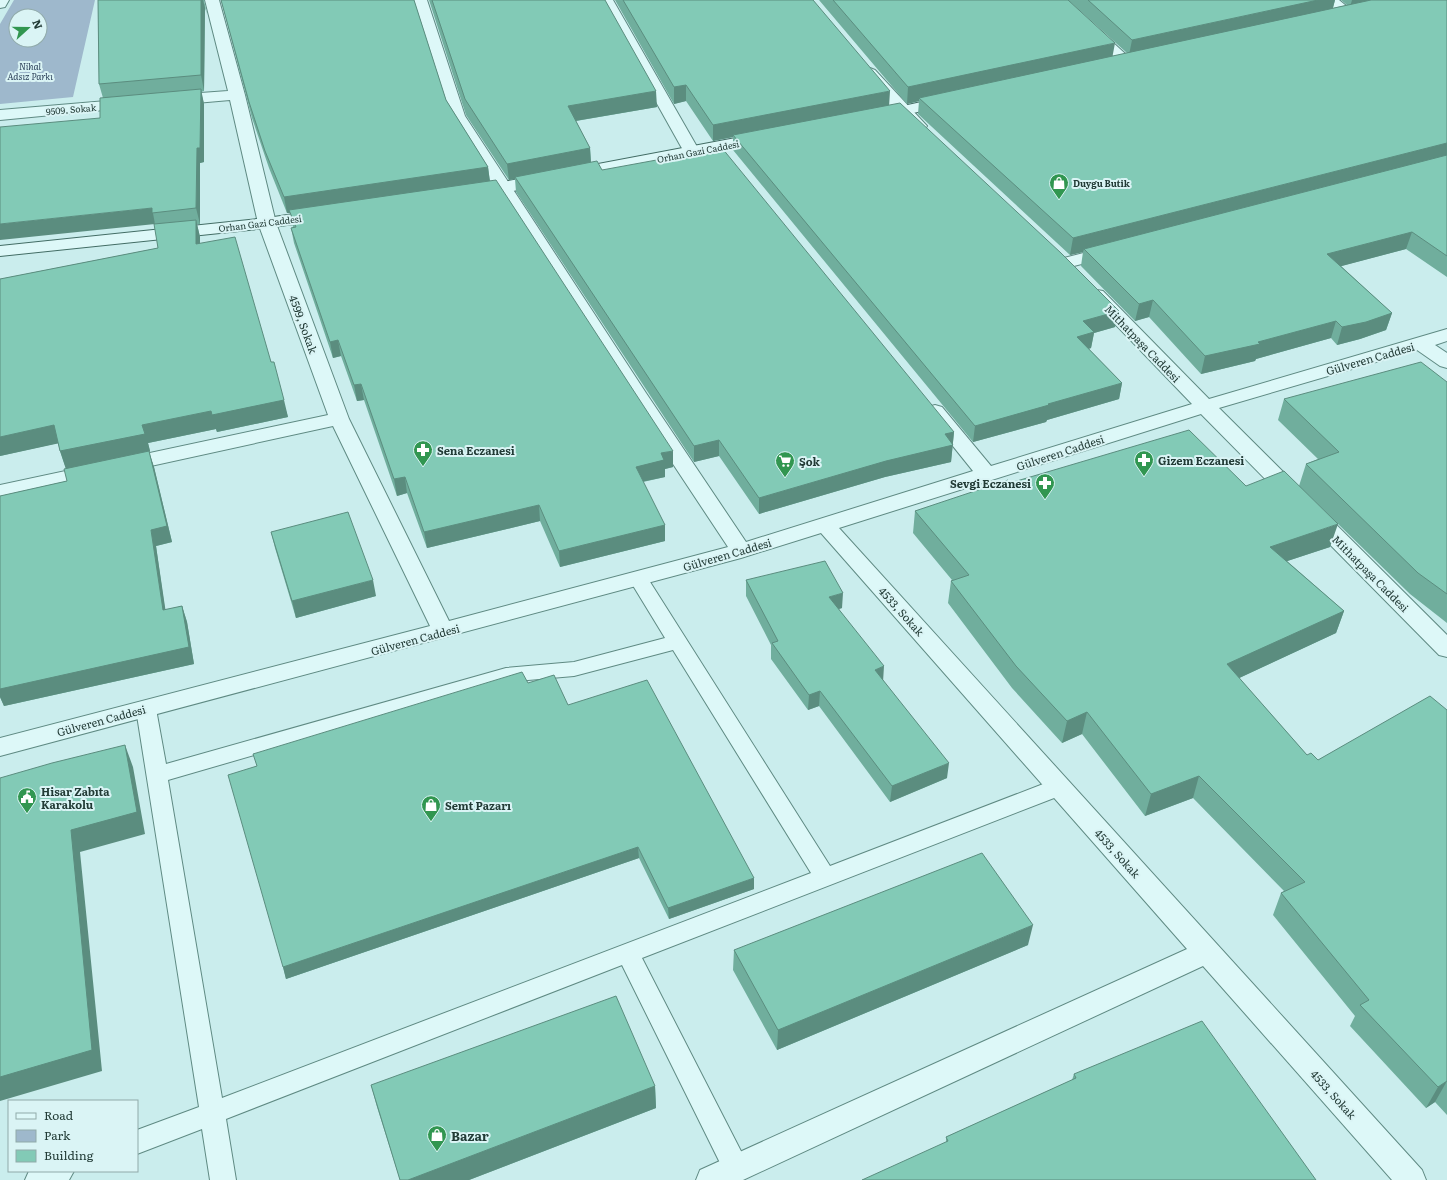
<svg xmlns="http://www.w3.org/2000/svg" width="1447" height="1180" viewBox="0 0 1447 1180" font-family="Literata,serif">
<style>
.green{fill:#9eb8cc;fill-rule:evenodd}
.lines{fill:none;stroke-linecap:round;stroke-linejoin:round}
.lane-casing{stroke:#5f8a83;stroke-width:2}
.street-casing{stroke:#5f8a83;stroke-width:2}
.secondary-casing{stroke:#426c64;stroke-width:2}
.lane{fill:#ddf8f8;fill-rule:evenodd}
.street{fill:#ddf8f8;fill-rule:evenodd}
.secondary{fill:#ddf8f8;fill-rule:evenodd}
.wall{fill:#70ae9d}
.shaded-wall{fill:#5b8d7f}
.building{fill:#82cab6;stroke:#5b8d7f}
.labels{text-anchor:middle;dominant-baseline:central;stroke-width:4;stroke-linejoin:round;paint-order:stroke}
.far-park-label{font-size:9px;font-style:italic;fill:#293d56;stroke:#daf4f5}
.far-street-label{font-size:9px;fill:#223b36;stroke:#daf4f5}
.far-poi-label{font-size:9px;font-weight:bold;fill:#223b36;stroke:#daf4f5;text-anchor:start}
.street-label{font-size:11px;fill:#223b36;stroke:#daf4f5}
.poi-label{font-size:11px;font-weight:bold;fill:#223b36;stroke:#daf4f5;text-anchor:start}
.near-poi-label{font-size:13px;font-weight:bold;fill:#223b36;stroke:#daf4f5;text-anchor:start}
</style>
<rect width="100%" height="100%" fill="#caeded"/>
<path class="green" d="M14,0H95L73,97L0,104V24ZM16,16H40V40H16Z"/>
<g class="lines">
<defs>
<path id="lane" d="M638,572L645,574L830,866L1051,781L1059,779L1067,781L1070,787L1067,793L642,958L745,1159L749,1168L745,1177L736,1180L727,1177L622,965L226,1119L236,1180H210L202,1129L137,1154V1130L199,1107L136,709L139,704L146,701L153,704L156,709L166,764L506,668L574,662L665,638L629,579L631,574ZM673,650L811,873L222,1098L168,780L506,682L574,676Z
M29,1171H74L69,1180H25Z"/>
<path id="street" d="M0,0H9L5,7L0,8Z
M205,0H219L245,95L276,223L349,419L449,621L728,547L626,393L449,116L413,0H427L465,116L646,393L746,542L973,471L928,415L925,411L928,407L935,405L942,407L991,466L1192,404L1091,299L1088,295L1091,291L1097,290L1103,291L1209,399L1447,329V341L1435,345L1447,353V368L1440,366L1417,350L1219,408L1447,635V657L1439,655L1201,414L839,528L1422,1170L1426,1180H1392L1203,966L743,1180H696L700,1170L1187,949L821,533L741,558L0,756V738L430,626L333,426L0,499V485L328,415L258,223L230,100L173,105L168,103L165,100L168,97L173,95L228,91Z
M599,0H613L700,152L698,155L692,157L686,155L684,152Z
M1051,0H1066L1131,59L1133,62L1131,65L1126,66L1121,65Z
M1323,0H1339L1356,14L1354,17C1344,20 1329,9 1323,0Z
M870,68L875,70L927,126L925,129C920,130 917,131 913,129C899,120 872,87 862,73L865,70Z
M130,99L135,101L138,104L135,107L0,120V110Z
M1111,246L1117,247L1120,251L1117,255L1066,268L1060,267L1057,263L1060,259Z"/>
<path id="secondary" d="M948,96L953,98L956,101L953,104L878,121L872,119L870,116L872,113Z
M762,133L768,135L770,138L768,141L503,193L471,198L465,197L463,193L465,189L471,188Z
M321,210L327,211L330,215L327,219L267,228L0,256V246L267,218Z"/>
</defs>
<use href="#lane" class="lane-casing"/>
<use href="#street" class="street-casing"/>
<use href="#secondary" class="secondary-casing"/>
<use href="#lane" class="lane"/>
<use href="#street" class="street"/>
<use href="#secondary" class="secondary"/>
</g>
<path class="wall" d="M98,0H204L207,14L205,8L204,91L201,92L204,104V162L200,163V224H197L200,237V243L271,362L288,417L217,432L216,429L148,443L150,451L149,452L154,467L172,542L156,546L165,610L182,606L187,622L194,664L4,706L0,697V496L67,481L66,469L60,451L58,443L0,456V279L158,248L155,224L100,118L103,98L99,84Z
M221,0H414L446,100L488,167L490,181L673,467L665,469V477L643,482L665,525V541L560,567L540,521L427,548L407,493L397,496L364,400L357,401L341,356L333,358L294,243L291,228L293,227L290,213H287L269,168L252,118Z
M429,0H605L657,107L576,121L590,148L591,162L954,432L951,462L885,477L759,514L719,456L694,462L516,192L515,179L509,180L466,115Z
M615,0H813L889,106L1119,311L1115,327L1094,333L1091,348L1089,349L1122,383L1119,399L1047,420L1046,422L973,442L733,150V137L713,141L686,101L674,104Z
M819,0H1068L1113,56L1127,53L1068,0H1335L1333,8L1347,5L1341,0H1447V277L1406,249L1341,266L1392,313L1386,330L1360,339L1337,345L1331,338L1256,359L1255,361L1201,374L1149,317L1135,321L1081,266L1083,252L1070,255L918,114L919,101L907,104Z
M1447,382V623L1410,594L1299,486L1306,464L1318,459L1278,420L1284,399Z
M1010,483L1246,486L1330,547L1287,561L1344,611L1336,633L1239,678L1307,755L1318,760L1447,710V1115L1435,1102L1426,1108L1350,1026L1355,1016L1273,915L1281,893L1284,891L1193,798L1145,816L1082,734L1062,743L1012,688L948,603L951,581L952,580L913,533L915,511Z
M271,532L376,596L296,618L275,548Z
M746,580L842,608L839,609L883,680L947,778L890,802L819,706L808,710L771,659V645L746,596Z
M528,683L754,889L669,919L639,858L286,979L283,967Z
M1028,945L777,1050L733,970L734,950Z
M1074,1074L1316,1180L946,1142V1137L1072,1080Z
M371,1085L655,1086L656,1108L469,1180H400L377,1107Z"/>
<path class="shaded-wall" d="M201,0H203L205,8L204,91L201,75Z
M1318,0H1335L1332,11L1129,55L1132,40Z
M1352,0H1385L1350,7Z
M1115,43L1112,59L919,98V101L907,104L908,87Z
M686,85V101L674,104V87Z
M201,89L204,104V162L200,163V224L196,208L197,148Z
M656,91L657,107L569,122L568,106Z
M890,91L889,107L733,135V137L713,141V125Z
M1447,143V158L1084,249L1083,252L1070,255L1073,238Z
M590,148L591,164L515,177V179L509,180L507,164Z
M488,167L490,183L289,210L290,213H287L284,197Z
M152,208L155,224L0,240V224Z
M196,220L200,237V261L196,244Z
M1412,232L1406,249L1323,271L1327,254Z
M1153,300L1149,317L1135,321L1139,304Z
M1119,311L1115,327L1094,333L1091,348L1074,352L1077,337L1083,321Z
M1392,313L1386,330L1360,339L1337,345L1342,327Z
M1336,321L1331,338L1256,359L1255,361L1201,374L1205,356Z
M338,340L341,356L333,358L330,342Z
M1122,383L1119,399L1047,420L1046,422L973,442L975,426L1048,404Z
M361,384L364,400L357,401L354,385Z
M284,400L288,417L217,432L216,429L148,443L150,451L149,452L154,467L172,542L156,546L168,627L163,610L151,530L66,469L60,451L142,425L211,411Z
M54,425L60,443L0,456V437Z
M954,432L951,462L885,477L759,514V498L945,434Z
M719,440V456L694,462V446Z
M673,451V467L665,469V477L636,483V467L661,453Z
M405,477L407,493L397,496L394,479Z
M539,505L540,521L427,548L424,532Z
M1338,524L1330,547L1263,569L1270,547Z
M665,525V541L560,567L559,551Z
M373,580L376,596L296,618L292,601Z
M843,593L842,608L828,612L829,597Z
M182,606L187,622L194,664L4,706L0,697V689Z
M1344,611L1336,633L1220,687L1227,664Z
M884,666L883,682L875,670Z
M820,691L819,706L808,710L809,695Z
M1087,712L1082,734L1062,743L1067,721Z
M125,745L133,767L145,834L80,852L102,1071L0,1101V1077L71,830Z
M949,763L947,778L890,802L892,786Z
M1199,776L1193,798L1145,816L1151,794Z
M638,847L639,858L286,979L283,967Z
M754,878V889L669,919L668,908Z
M1033,925L1028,945L777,1050L778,1030Z
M1447,1081L1435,1102L1426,1108L1438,1087Z
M655,1086L656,1108L469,1180H408Z"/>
<path class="building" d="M98,0H201V75L99,84Z
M221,0H414L446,100L488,167L284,197L265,151L249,102Z
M432,0H605L656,91L568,106L590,148L507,164L465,99Z
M623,0H813L890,91L713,125L686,85L674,87Z
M833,0H1068L1115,43L908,87Z
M1088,0H1318L1132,40Z
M1371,0H1447V143L1073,238L919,98Z
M201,89L200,148H197L196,208L152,213V208L0,224V127L100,118V98Z
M900,103L1061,253L1119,311L1083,321L1094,332L1077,337L1122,383L1048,404L1049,405L975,426L733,135Z
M722,148L954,432L945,434L953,445L886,461L759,498L719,440L694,446L515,177L597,161L602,170Z
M1447,155V256L1412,232L1327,254L1392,313L1366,322L1342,327L1336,321L1258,342L1260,344L1205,356L1153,300L1139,304L1084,249Z
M496,180L673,451L661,453L664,460L636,467L665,525L559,551L539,505L424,532L405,477L394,479L361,384L354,385L338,340L330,342L291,228L296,227L289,210Z
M196,220V244L235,237L271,362H274L284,400L212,415L211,411L142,425L145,434L60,451L54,425L0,437V279L158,248L154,224Z
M1421,362L1447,382V594L1418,573L1306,464L1339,452L1284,399Z
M1189,430L1246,486L1284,471L1338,524L1270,547L1344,611L1227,664L1307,755L1311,753L1318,760L1430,696L1447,710V1081L1438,1087L1360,1005L1369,1000L1281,893L1305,882L1199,776L1151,794L1087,712L1067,721L1016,666L951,581L969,575L915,511L1008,480L1010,483Z
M149,451L167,526L151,530L163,610L182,606L189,647L0,689V496L67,481L64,469Z
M348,512L373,580L292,601L271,532Z
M825,561L843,593L829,597L884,666L875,670L949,763L892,786L820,691L809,695L772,643L778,641L746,580Z
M522,672L528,683L554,675L568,705L647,680L754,878L668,908L638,847L283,967L228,775L257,766L253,754Z
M125,745L137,812L71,830L92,1050L0,1077V778L52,763Z
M982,853L1033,925L778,1030L734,950Z
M616,996L655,1086L408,1180H400L371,1085Z
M1202,1021L1316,1180H862L948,1141L946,1137L1076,1078L1074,1074Z"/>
<defs>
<symbol id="shop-pin" viewBox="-11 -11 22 30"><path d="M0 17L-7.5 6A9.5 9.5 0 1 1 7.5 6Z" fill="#319650" stroke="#daf4f5"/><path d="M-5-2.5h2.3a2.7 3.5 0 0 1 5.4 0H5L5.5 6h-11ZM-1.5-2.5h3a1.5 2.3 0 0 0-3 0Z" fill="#fff"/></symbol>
<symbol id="pharmacy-pin" viewBox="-11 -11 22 30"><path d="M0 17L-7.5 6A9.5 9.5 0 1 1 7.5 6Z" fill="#319650" stroke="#daf4f5"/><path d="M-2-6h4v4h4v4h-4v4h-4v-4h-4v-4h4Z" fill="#fff"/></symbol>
<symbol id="supermarket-pin" viewBox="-11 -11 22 30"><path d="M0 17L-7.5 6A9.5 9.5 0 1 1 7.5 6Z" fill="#319650" stroke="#daf4f5"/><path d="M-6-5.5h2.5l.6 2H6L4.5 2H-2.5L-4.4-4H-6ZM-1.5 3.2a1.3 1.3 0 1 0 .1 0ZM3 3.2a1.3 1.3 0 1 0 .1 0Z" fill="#fff"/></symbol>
<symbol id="civic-pin" viewBox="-11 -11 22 30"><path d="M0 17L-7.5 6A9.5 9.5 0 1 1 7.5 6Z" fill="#319650" stroke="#daf4f5"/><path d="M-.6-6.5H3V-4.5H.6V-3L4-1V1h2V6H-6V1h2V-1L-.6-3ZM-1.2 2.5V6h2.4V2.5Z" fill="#fff"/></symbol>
</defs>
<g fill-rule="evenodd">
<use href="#shop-pin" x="1048" y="172" width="22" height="30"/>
<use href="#pharmacy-pin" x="412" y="439" width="22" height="30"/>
<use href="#pharmacy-pin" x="1133" y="449" width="22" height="30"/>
<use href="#supermarket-pin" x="774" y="450" width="22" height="30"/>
<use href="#pharmacy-pin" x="1034" y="472" width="22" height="30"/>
<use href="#civic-pin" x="16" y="786" width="22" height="30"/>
<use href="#shop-pin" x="420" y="794" width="22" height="30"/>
<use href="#shop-pin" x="426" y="1124" width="22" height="30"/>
</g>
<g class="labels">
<g class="far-park-label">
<text x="30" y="66">Nihal<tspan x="30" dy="10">Adsız Parkı</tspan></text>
</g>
<g class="far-street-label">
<text transform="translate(71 109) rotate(-5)">9509. Sokak</text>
<text transform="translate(698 151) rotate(-11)">Orhan Gazi Caddesi</text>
<text transform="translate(260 223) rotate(-7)">Orhan Gazi Caddesi</text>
</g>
<g class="far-poi-label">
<text x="1073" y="183">Duygu Butik</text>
</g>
<g class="street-label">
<text transform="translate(304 324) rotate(70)">4599, Sokak</text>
<text transform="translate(1143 343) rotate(46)">Mithatpaşa Caddesi</text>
<text transform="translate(1370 358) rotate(-16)">Gülveren Caddesi</text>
<text transform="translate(1060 452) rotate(-18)">Gülveren Caddesi</text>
<text transform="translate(727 554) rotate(-16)">Gülveren Caddesi</text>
<text transform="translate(1371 573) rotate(45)">Mithatpaşa Caddesi</text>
<text transform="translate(902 611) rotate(48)">4533, Sokak</text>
<text transform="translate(415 639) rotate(-15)">Gülveren Caddesi</text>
<text transform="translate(101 720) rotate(-15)">Gülveren Caddesi</text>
<text transform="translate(1118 853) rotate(48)">4533, Sokak</text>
<text transform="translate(1334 1094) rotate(48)">4533, Sokak</text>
</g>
<g class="poi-label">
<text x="437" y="450">Sena Eczanesi</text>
<text x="1158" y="460">Gizem Eczanesi</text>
<text x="799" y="461">Şok</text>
<text x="1031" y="483" text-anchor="end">Sevgi Eczanesi</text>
<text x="41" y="791">Hisar Zabıta<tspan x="41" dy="13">Karakolu</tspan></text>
<text x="445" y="805">Semt Pazarı</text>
</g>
<g class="near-poi-label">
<text x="451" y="1135">Bazar</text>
</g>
</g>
<rect x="8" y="1100" width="130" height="72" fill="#daf4f5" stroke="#90aaa9"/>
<rect x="16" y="1113" width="20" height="6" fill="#ddf8f8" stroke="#90aaa9"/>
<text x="44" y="1120" font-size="12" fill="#223b36">Road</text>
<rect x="16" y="1130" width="20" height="12" fill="#9eb8cc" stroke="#90aaa9"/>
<text x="44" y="1140" font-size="12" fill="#223b36">Park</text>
<rect x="16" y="1150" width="20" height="12" fill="#82cab6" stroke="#90aaa9"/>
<text x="44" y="1160" font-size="12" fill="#223b36">Building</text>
<g transform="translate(28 28) rotate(69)"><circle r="19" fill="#daf4f5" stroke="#90aaa9"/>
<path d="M0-3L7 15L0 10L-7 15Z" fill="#319650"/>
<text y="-6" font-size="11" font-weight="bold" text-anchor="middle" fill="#223b36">N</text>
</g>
</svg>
